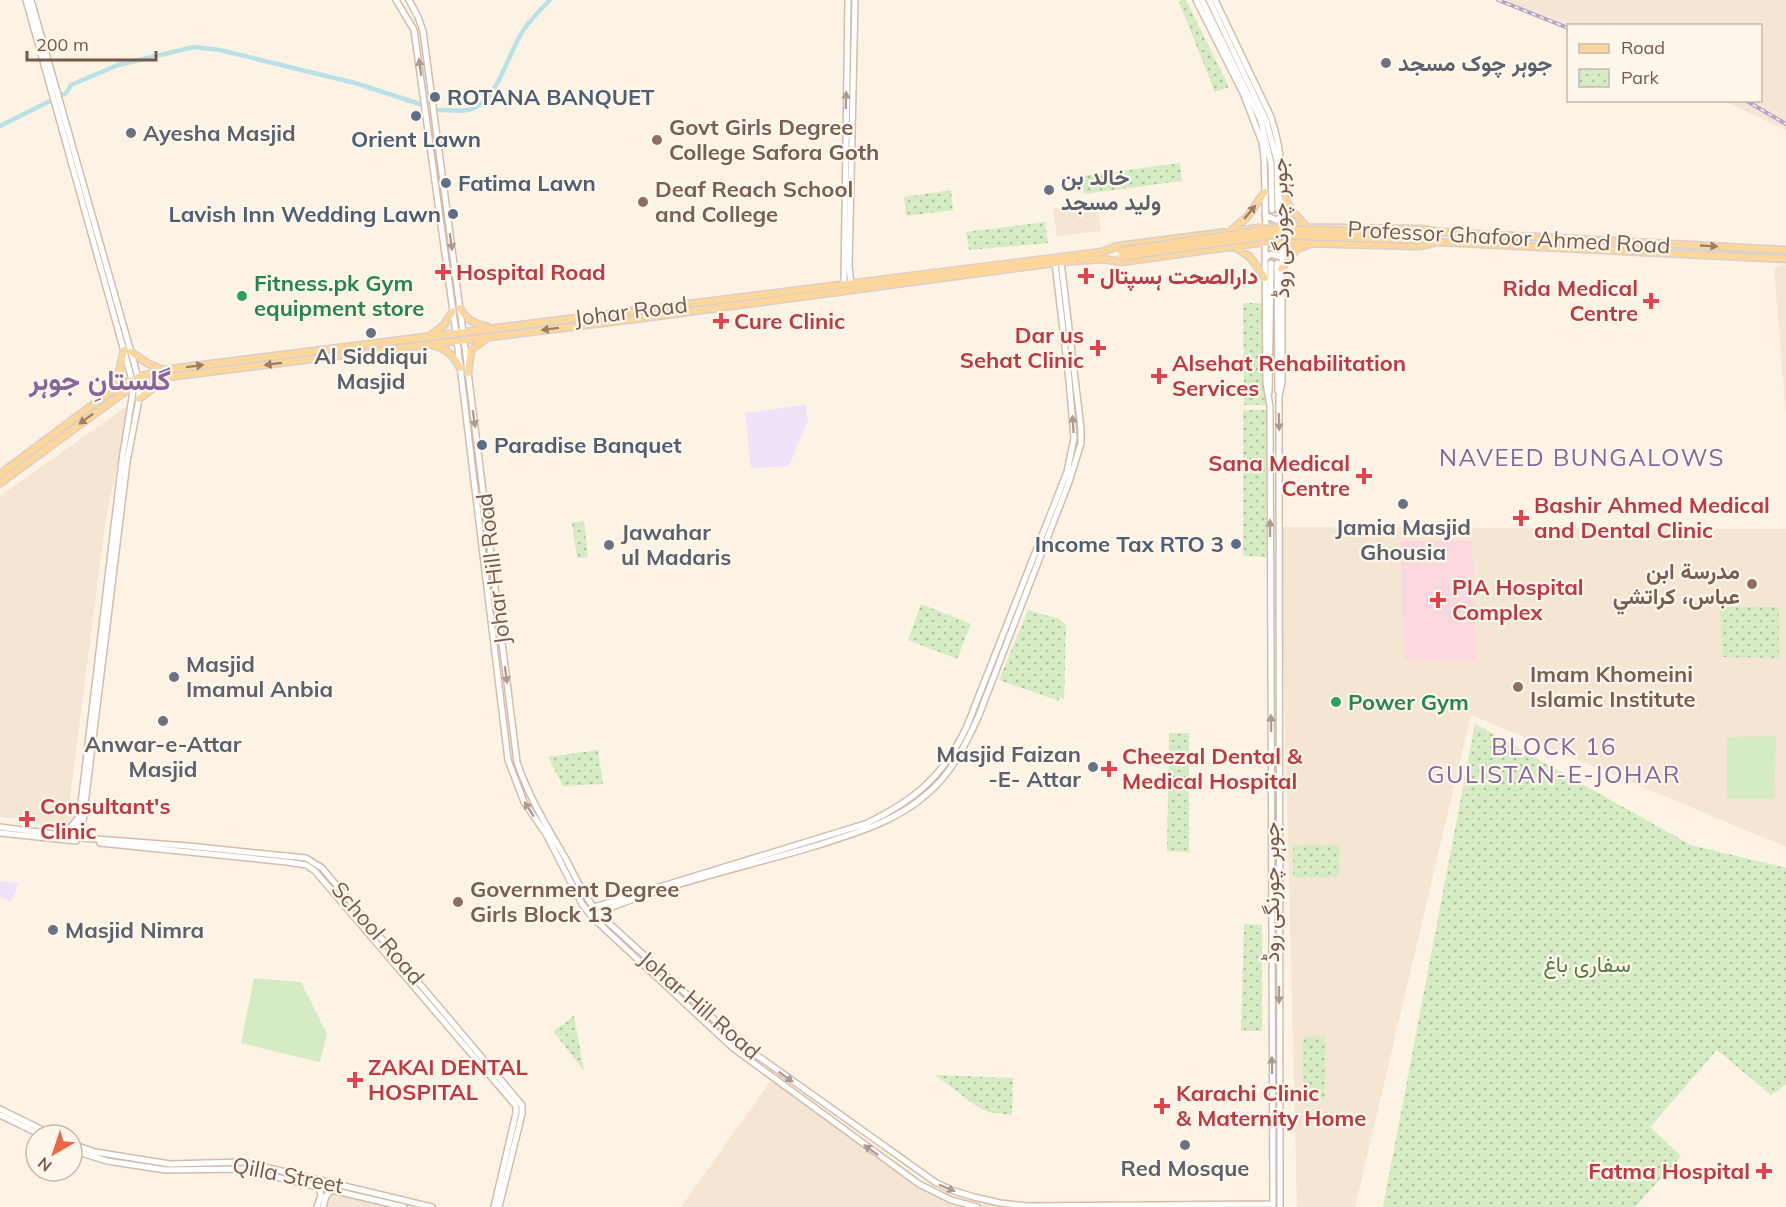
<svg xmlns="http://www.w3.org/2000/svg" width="1786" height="1207" viewBox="0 0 1786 1207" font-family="Mulish,Vazirmatn,sans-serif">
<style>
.residential{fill:#f5e5d3}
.education{fill:#f0e2f9}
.medical{fill:#fbd8dd}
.grass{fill:#d5ebc3}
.park{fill:url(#park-dots)}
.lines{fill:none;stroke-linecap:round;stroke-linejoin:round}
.canal{stroke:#b9e2e7;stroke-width:4.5}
.secondary-tunnel{stroke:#dcccbe;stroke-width:5;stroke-dasharray:5 2.5;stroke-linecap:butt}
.secondary-casing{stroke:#d4bcab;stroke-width:8}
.primary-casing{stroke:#d9d0cc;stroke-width:9}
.secondary{stroke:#fff;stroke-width:5}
.primary{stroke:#fdd69c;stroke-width:6}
.rail-casing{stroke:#b6a3c7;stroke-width:4}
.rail{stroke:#fff7ec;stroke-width:1.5;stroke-dasharray:4.5;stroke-linecap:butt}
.primary-bridge-casing{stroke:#d9d0cc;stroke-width:9;stroke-linecap:butt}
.primary-bridge{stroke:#fdd69c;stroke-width:6}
.oneway{fill:#ad9b92}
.oneway2{fill:#9f7e62}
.worship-dot{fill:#6b7280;stroke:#fff7ec;stroke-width:2}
.service-dot{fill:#5c6f8a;stroke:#fff7ec;stroke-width:2}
.education-dot{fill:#8d6e63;stroke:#fff7ec;stroke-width:2}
.health-dot{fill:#e0444e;stroke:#fff7ec;stroke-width:2}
.leisure-dot{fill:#2e9e5b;stroke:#fff7ec;stroke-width:2}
.labels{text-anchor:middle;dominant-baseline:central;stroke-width:4.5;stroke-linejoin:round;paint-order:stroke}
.worship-label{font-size:22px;font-weight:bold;fill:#5b616d;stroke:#fff7ec;text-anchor:start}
.service-label{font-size:22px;font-weight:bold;fill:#4e5e75;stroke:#fff7ec;text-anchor:start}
.education-label{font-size:22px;font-weight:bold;fill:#785e54;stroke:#fff7ec;text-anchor:start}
.street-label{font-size:22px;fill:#775849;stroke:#fff7ec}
.health-label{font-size:22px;font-weight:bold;fill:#be3a42;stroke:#fff7ec;text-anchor:start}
.leisure-label{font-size:22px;font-weight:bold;fill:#27864d;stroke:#fff7ec;text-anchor:start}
.park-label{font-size:22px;fill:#547d41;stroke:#fff7ec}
.neighbourhood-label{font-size:24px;letter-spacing:1.5px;fill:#87659b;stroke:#fff7ec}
.district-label{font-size:28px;font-weight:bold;fill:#87659b;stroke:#fff7ec}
</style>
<defs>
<pattern id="park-dots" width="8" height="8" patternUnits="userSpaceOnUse" patternTransform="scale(1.5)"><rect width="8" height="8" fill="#d5ebc3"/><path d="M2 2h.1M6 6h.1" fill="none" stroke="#b2c1a0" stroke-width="1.8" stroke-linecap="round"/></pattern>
</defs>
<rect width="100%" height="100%" fill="#fdf3e5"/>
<path class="residential" d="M1504,0H1786V130L1724,101L1760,100V26H1568V29Z
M1097,203L1101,231L1057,236L1053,209Z
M1783,265H1786V417L1774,268Z
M130,404L106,518L68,813H72V818L60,827L36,824V819L0,817V496Z
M1280,527L1786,529V847L1471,715L1355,1207H1297Z
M772,1079L936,1192L1013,1207H681Z
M334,1191L400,1207H327L329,1197Z"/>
<path class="education" d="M805,405L808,420L789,466L751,468L745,413Z
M0,881L19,883L11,902L0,896Z"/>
<path class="medical" d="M1472,540L1476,661L1405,659L1400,541Z"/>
<path class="grass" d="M1776,736L1774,799H1727V737Z
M254,978L301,982L327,1034L320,1062L241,1043Z"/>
<path class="park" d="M1182,0H1186L1229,87L1215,92L1179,2Z
M1180,163L1182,181L1084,194L1081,176Z
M951,190L953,210L906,216L904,197Z
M1045,222L1048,243L969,250L966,232Z
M1243,303H1265V405H1244Z
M1243,410H1266V557L1243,556Z
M584,521L588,557L577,558L572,523Z
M921,604L971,624L957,659L908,640Z
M1720,607H1779V658L1722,657Z
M1028,610L1059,619L1066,625L1064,699L1059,697V701L999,680Z
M1475,724L1691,845L1786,868V1085L1771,1095L1717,1050L1650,1127L1681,1156L1635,1207H1383Z
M1169,733H1189V852L1167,851Z
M598,750L603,784L563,786L548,757Z
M1293,845H1339V877H1293Z
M1244,924L1262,925V1031H1241Z
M574,1016L584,1071L553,1031Z
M1325,1036V1100H1303V1037Z
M935,1075L1013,1078L1012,1115L988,1112L975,1105Z"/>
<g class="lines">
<path class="canal" d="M439,110C451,110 465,113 476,107C498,96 509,53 522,32C530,20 540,10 550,0
M0,126L66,93L71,85L118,65L194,47L220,50L355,83L420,104"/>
<path class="secondary-tunnel" d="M1277,260V239
M1271,263V238"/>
<defs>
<path id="secondary" d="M26,0L132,380
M31,0L138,377
M396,0L414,30L456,333
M409,0L418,17L423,31L463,332
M1196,0L1243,93L1262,142L1264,157L1266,231
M1202,0L1261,121L1271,163L1272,210
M1209,0L1266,120L1277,161L1278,210
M1215,0L1271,117C1284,156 1283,189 1282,230
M1265,215L1276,220L1282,216
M1265,240L1266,382L1270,407L1273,1205
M1265,258L1271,254L1281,257
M1277,263L1278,391
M851,283L849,267L855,0
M844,284L848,0
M464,340L517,762C528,796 549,830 567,861C576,879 585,897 598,913L741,1044L935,1182L951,1190L974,1197L1000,1203L1027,1206L1273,1204
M457,341L508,760L524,802L546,834L582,904L592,917L733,1048L919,1184L951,1200L977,1207
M1269,392L1271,263
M0,827L77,837L122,460L134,385
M0,833L76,841
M57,833L69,829L78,818
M81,837L127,462L139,399V384
M82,838L188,846L306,858L322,868L522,1105V1114L499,1207
M100,843L287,862L306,865L315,871L516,1106V1113L494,1207
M591,908L865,824C914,801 944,776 967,726L1067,472L1074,438L1069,380L1055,263
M598,913C665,884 741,868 812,847C853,834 894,823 927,794C952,773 966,744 979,715L1069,482L1081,443V428L1061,262
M0,1109L53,1135
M0,1115L41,1135
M72,1144L95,1152L170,1164L244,1162L432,1207
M72,1150L107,1161L166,1170L242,1169L404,1207
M317,1207L321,1195L319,1186
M323,1207L326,1196L332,1189
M1280,1207L1279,397L1282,382V239"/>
<path id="primary" d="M1284,196L1291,210L1306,226
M1232,230L1247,217L1265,192
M1232,245L1250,257L1265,278
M1281,269L1297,249L1310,244
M460,308C466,320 475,324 488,327
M431,335L444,325L453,311
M432,345C447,348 454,356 460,368
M131,352L147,363L163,370
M468,373L471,350L487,338
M138,377L163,370L1102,252L1118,246L1266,227L1421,229L1440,232L1786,250
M140,384L168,377L643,318L1061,262L1103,259L1121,262L1265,242L1419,246L1437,242L1786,259
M111,390L119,373L124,350
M139,399L165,379
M0,474L119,385L132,380
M0,483L134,385"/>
</defs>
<use href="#secondary" class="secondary-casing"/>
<use href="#primary" class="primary-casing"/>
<use href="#secondary" class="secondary"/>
<use href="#primary" class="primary"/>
<defs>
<path id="rail" d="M1498,0L1568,28
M1745,100L1786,124"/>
</defs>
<use href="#rail" class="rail-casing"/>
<use href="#rail" class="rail"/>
<defs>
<path id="primary-bridge" d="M1120,251L1273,229L1421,234
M1121,257L1272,235L1419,240"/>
</defs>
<use href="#primary-bridge" class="primary-bridge-casing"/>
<use href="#primary-bridge" class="primary-bridge"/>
</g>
<defs><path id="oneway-solid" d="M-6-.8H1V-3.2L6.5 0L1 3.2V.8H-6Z" transform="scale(1.5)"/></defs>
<g class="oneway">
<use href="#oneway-solid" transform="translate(420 67) rotate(-98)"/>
<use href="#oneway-solid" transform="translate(846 100) rotate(-89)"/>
<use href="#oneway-solid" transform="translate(451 242) rotate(82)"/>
<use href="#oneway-solid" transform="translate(474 419) rotate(82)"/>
<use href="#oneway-solid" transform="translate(1279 422) rotate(89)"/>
<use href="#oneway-solid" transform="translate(1073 424) rotate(-94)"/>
<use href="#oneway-solid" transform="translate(1270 528) rotate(-90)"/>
<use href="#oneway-solid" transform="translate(506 675) rotate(83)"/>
<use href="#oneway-solid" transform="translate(1271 723) rotate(-91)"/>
<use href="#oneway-solid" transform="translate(529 809) rotate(-123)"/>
<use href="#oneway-solid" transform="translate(1279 995) rotate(90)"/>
<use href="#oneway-solid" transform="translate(1272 1065) rotate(-91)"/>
<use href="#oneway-solid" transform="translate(786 1077) rotate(35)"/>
<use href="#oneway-solid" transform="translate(871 1150) rotate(-144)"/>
<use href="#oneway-solid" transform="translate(947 1188) rotate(23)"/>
</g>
<g class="oneway2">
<use href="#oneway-solid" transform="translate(1250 212) rotate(-50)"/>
<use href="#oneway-solid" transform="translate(1709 246) rotate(3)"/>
<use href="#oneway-solid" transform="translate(550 329) rotate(173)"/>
<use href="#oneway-solid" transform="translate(273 364) rotate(173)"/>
<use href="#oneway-solid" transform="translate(195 366) rotate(-7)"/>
<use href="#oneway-solid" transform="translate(86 419) rotate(143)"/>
</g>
<g class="worship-dot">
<circle cx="1386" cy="63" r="6"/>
<circle cx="131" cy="133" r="6"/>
<circle cx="1049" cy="190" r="6"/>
<circle cx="371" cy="333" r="6"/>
<circle cx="1403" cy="504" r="6"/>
<circle cx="609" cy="545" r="6"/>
<circle cx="174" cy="677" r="6"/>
<circle cx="163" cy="721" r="6"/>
<circle cx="1093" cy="767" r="6"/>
<circle cx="53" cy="930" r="6"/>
<circle cx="1185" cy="1145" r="6"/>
</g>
<g class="service-dot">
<circle cx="435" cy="97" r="6"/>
<circle cx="416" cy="116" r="6"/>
<circle cx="446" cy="183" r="6"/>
<circle cx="453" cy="214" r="6"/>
<circle cx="482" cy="445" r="6"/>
<circle cx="1236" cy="544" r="6"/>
</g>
<g class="education-dot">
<circle cx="657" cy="140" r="6"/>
<circle cx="643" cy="202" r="6"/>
<circle cx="1752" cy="584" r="6"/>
<circle cx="1518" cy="687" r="6"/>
<circle cx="458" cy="902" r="6"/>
</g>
<g class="health-dot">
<path d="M440 263h6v6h6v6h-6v6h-6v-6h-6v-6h6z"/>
<path d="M1083 267h6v6h6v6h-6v6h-6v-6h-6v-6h6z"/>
<path d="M1648 292h6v6h6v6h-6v6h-6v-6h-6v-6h6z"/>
<path d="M718 312h6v6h6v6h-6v6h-6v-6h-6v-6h6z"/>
<path d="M1095 339h6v6h6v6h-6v6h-6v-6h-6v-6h6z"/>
<path d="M1156 367h6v6h6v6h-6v6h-6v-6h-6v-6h6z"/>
<path d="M1361 467h6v6h6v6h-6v6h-6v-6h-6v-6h6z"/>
<path d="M1518 509h6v6h6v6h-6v6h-6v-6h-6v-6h6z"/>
<path d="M1435 591h6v6h6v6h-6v6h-6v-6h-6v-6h6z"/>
<path d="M1106 760h6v6h6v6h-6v6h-6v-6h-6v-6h6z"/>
<path d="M24 810h6v6h6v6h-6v6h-6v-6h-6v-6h6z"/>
<path d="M352 1071h6v6h6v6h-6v6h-6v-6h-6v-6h6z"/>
<path d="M1159 1097h6v6h6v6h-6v6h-6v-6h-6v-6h6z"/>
<path d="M1761 1162h6v6h6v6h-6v6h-6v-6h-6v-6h6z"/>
</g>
<g class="leisure-dot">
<circle cx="242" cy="296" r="6"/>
<circle cx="1336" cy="702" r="6"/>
</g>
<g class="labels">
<g class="worship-label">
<text x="1398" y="63">جوہر چوک مسجد</text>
<text x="143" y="133">Ayesha Masjid</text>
<text x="1061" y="177">خالد بن<tspan x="1061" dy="25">ولید مسجد</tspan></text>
<text x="371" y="356" text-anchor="middle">Al Siddiqui<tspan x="371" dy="25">Masjid</tspan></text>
<text x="1403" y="527" text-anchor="middle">Jamia Masjid<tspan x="1403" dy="25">Ghousia</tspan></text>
<text x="621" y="532">Jawahar<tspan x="621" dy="25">ul Madaris</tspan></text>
<text x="186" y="664">Masjid<tspan x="186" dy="25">Imamul Anbia</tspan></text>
<text x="163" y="744" text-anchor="middle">Anwar-e-Attar<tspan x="163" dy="25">Masjid</tspan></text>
<text x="1081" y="754" text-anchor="end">Masjid Faizan<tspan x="1081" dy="25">-E- Attar</tspan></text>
<text x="65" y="930">Masjid Nimra</text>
<text x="1185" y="1168" text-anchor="middle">Red Mosque</text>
</g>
<g class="service-label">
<text x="447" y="97">ROTANA BANQUET</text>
<text x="416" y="139" text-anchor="middle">Orient Lawn</text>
<text x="458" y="183">Fatima Lawn</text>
<text x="441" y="214" text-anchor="end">Lavish Inn Wedding Lawn</text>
<text x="494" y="445">Paradise Banquet</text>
<text x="1224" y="544" text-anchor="end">Income Tax RTO 3</text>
</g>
<g class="education-label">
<text x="669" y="127">Govt Girls Degree<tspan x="669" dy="25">College Safora Goth</tspan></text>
<text x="655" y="189">Deaf Reach School<tspan x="655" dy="25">and College</tspan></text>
<text x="1740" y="571" text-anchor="end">مدرسة ابن<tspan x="1740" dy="25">عباس، كراتشي</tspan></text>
<text x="1530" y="674">Imam Khomeini<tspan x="1530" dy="25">Islamic Institute</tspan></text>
<text x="470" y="889">Government Degree<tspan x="470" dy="25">Girls Block 13</tspan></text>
</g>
<g class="street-label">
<text transform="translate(1280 228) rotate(-91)">جوہر چورنگی روڈ</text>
<text transform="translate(1509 237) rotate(3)">Professor Ghafoor Ahmed Road</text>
<text transform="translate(631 311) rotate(-7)">Johar Road</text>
<text transform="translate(493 569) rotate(-97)">Johar Hill Road</text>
<text transform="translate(1271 892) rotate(-90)">جوہر چورنگی روڈ</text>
<text transform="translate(378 933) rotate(49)">School Road</text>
<text transform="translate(700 1005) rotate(41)">Johar Hill Road</text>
<text transform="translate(288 1175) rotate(11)">Qilla Street</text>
</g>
<g class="health-label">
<text x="456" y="272">Hospital Road</text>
<text x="1100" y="276">دارالصحت ہسپتال</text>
<text x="1638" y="288" text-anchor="end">Rida Medical<tspan x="1638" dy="25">Centre</tspan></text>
<text x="734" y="321">Cure Clinic</text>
<text x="1084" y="335" text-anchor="end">Dar us<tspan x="1084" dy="25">Sehat Clinic</tspan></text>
<text x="1172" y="363">Alsehat Rehabilitation<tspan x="1172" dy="25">Services</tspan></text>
<text x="1350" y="463" text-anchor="end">Sana Medical<tspan x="1350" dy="25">Centre</tspan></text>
<text x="1534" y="505">Bashir Ahmed Medical<tspan x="1534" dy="25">and Dental Clinic</tspan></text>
<text x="1452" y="587">PIA Hospital<tspan x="1452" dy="25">Complex</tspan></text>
<text x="1122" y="756">Cheezal Dental &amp;<tspan x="1122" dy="25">Medical Hospital</tspan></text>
<text x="40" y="806">Consultant's<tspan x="40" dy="25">Clinic</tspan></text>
<text x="368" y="1067">ZAKAI DENTAL<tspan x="368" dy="25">HOSPITAL</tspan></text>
<text x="1176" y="1093">Karachi Clinic<tspan x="1176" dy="25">&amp; Maternity Home</tspan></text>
<text x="1750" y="1171" text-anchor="end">Fatma Hospital</text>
</g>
<g class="leisure-label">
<text x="254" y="283">Fitness.pk Gym<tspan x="254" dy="25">equipment store</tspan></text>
<text x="1348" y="702">Power Gym</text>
</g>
<g class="park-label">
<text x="1587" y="964">سفاری باغ</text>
</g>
<g class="neighbourhood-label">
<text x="1582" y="457">NAVEED BUNGALOWS</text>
<text x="1554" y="746">BLOCK 16<tspan x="1554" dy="28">GULISTAN-E-JOHAR</tspan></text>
</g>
<g class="district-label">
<text x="100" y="379">گلستانِ جوہر</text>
</g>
</g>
<rect x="1567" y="24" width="195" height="78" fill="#fff7ec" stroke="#c9b7ab" stroke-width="1.5"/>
<rect x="1579" y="44" width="30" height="9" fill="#fdd69c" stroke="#c9b7ab" stroke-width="1.5"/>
<text x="1621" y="54" font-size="18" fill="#775849">Road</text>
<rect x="1579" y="69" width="30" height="18" fill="url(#park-dots)" stroke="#c9b7ab" stroke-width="1.5"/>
<text x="1621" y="84" font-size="18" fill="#775849">Park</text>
<g transform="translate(54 1153) rotate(219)"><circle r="28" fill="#fff7ec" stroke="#c9b7ab" stroke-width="1.5"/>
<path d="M0-4.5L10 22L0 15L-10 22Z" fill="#eb6747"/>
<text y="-9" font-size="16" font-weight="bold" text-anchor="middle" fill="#775849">N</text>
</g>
<path d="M27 51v9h129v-9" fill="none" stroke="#775849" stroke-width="3"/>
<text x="36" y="51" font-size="18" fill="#775849" stroke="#fff7ec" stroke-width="4.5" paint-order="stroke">200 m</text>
</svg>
